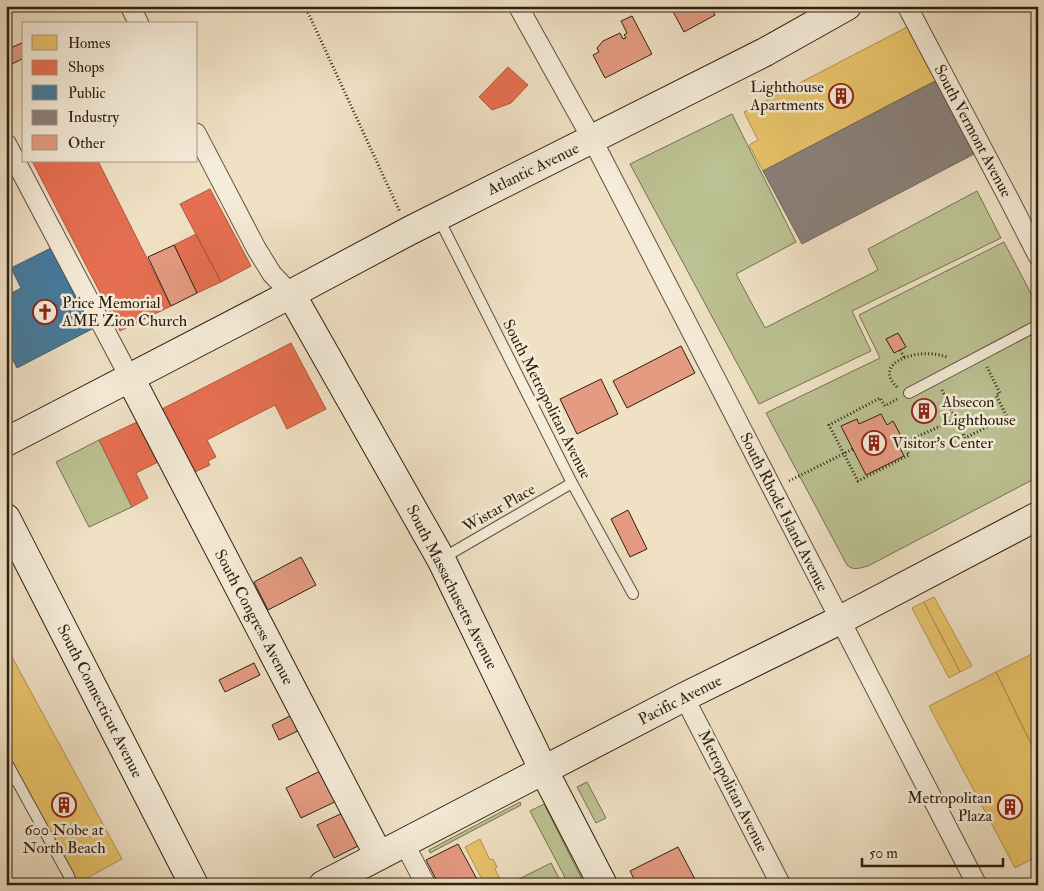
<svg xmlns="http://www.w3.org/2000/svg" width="1044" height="891" viewBox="0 0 1044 891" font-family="'IM FELL Double Pica',serif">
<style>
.green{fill:#bcc293;stroke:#747151}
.homes{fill:#e9c46a;stroke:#b0934f}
.shops{fill:#e76f51;stroke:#af573d}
.public{fill:#457b9d;stroke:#3e6072}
.industry{fill:#8a817c;stroke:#6e645b}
.building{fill:#e59b82;stroke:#2c200f}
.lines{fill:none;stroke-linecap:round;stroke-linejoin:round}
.lane-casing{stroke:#5d503c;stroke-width:12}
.street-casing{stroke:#5d503c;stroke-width:21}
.secondary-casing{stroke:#2c200f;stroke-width:30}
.path{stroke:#2c200f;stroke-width:3;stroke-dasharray:1 2.5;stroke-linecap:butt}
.lane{stroke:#f5ecd9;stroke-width:10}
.street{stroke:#f5ecd9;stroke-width:19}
.secondary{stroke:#f5ecd9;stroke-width:28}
.labels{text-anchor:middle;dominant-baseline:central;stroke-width:5;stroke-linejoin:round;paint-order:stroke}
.poi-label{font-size:16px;fill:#2c200f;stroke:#f5ecd9;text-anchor:start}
.street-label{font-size:16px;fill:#2c200f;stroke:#f5ecd9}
</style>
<rect width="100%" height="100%" fill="#f0e1c5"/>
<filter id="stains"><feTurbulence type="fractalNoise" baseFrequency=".004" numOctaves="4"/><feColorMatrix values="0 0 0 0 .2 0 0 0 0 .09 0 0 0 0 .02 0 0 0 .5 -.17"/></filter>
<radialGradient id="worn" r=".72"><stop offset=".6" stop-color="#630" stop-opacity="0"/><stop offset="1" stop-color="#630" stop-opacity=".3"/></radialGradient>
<path class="green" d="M732,114L796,242L736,274L765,328L878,270L868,249L977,191L1001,238L852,311L871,351L759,404L630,164Z
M1004,242L1038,307V477L868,566C860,568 853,571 847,565L766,413L880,358L859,315Z
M99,440L132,507L89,527L56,462Z
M587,782L606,818L596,823L577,787Z
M520,802L521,805L430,853L429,850Z
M544,804L585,885H569L530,811Z
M551,863L561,882L556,885H507Z"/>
<path class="homes" d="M909,26L937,80L763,171L749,145L758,140L744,112Z
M934,597L972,666L960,672L924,602Z
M924,602L960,672L949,678L912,608Z
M6,646L122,859L78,883L6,752Z
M1038,651V758L996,672Z
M996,672L1038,758V856L1015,868L929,706Z
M480,839L490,860L493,859L497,867L495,869L503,885H485L465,847Z"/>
<path class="shops" d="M508,67L528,85L511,103L492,110L479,97Z
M32,161H98L171,306L120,331Z
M210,189L251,266L221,282L180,204Z
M196,234L221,282L197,293L174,245Z
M291,343L326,409L287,429L275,405L207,440L216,457L208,461L210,465L193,473L160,410Z
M137,422L158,462L136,473L148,498L132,507L99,440Z"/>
<path class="public" d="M51,248L92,329L17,368L6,347V296L21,288L11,268Z"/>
<path class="industry" d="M937,80L976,153L802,244L763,171Z"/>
<path class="building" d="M670,6H711L715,15L684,32Z
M632,16L652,54L605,78L593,55L599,52L597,48L603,41L620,33L623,39L626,38L624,35L627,33L621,21Z
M24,42V58L6,67V50Z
M174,245L197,293L171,306L148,257Z
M898,333L906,347L894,353L886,339Z
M681,346L695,373L627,408L613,381Z
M601,379L618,414L577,434L560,399Z
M915 410a9 9 0 1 1 18 0a9 9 0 1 1-18 0Z
M881,414L887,425L893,421L900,434L895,437L904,456L866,475L841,426L857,419L859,424Z
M628,510L647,549L630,557L611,519Z
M301,557L316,585L268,610L254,582Z
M254,663L260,675L225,692L219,680Z
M300,711L308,726L279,740L272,725Z
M326,768L341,799L301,818L286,788Z
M351,809L366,842L334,858L317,825Z
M458,844L480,885H439L426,860Z
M678,847L698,885H637L630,871Z"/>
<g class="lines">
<defs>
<path id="lane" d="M438,217L572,483L633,594
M909,393L1038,325
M443,558L572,483
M6,761L69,876L72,885
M6,783L15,778"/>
<path id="street" d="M130,6L139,24
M518,6L592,139L977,885
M907,6L1010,201L1038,256
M196,133L256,248L272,274L291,294
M6,143L130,378
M684,697L781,885
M404,843L426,885"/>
<path id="secondary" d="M291,294L441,559L544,771L603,885
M130,378L379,856
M6,442L291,294L409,231L765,52L847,6
M6,518L194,885
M323,885L684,697L840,620L1038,516"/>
</defs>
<use href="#lane" class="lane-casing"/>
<use href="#street" class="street-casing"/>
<use href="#secondary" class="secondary-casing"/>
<path class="path" d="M305,6L400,212
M900,350L904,357
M897,387C877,368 901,356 920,354C929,353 938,354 947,357
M942,390L965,438L1007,417L996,395L1000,393L987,367
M897,399L885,406L880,398L829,425L858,481L909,455L903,443L956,419
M789,481L853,449"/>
<use href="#lane" class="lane"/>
<use href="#street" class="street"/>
<use href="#secondary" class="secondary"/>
</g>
<defs>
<symbol id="building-ring" viewBox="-11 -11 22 22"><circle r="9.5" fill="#f5ecd9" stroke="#8f2418" stroke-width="1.5"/><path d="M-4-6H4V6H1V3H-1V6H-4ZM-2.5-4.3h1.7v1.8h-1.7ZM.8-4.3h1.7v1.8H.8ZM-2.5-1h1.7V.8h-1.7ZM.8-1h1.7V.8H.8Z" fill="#8f2418"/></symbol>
<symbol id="church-ring" viewBox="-11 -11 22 22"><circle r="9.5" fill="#f5ecd9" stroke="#8f2418" stroke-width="1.5"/><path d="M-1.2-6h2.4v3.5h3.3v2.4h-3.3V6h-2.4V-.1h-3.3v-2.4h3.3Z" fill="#8f2418"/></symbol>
</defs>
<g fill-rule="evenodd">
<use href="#building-ring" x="827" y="82" width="28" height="28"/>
<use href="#church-ring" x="31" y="298" width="28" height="28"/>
<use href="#building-ring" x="910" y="397" width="28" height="28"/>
<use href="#building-ring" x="860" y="429" width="28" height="28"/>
<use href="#building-ring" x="50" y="791" width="28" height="28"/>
<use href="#building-ring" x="996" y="793" width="28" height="28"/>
</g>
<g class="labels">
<g class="poi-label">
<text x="824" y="87" text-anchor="end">Lighthouse<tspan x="824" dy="18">Apartments</tspan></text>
<text x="62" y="303">Price Memorial<tspan x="62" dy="18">AME Zion Church</tspan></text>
<text x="942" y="402">Absecon<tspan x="942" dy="18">Lighthouse</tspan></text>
<text x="892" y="443">Visitor’s Center</text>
<text x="992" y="798" text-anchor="end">Metropolitan<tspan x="992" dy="18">Plaza</tspan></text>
<text x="64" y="830" text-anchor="middle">600 Nobe at<tspan x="64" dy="18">North Beach</tspan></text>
</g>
<g class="street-label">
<text transform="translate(973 131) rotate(62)">South Vermont Avenue</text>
<text transform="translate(533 169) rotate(-26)">Atlantic Avenue</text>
<text transform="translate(547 399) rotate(63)">South Metropolitan Avenue</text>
<text transform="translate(499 508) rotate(-30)">Wistar Place</text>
<text transform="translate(784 512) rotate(63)">South Rhode Island Avenue</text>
<text transform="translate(452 587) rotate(63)">South Massachusetts Avenue</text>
<text transform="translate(254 617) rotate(62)">South Congress Avenue</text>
<text transform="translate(680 700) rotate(-27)">Pacific Avenue</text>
<text transform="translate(100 701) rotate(63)">South Connecticut Avenue</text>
<text transform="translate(733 791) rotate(63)">Metropolitan Avenue</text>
</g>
</g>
<rect width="1044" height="891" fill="none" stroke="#f0e1c5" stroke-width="25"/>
<rect x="8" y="8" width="1029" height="876" fill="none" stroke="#2c200f" stroke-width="2.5"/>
<rect x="12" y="12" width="1019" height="866" fill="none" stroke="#2c200f"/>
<rect x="22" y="22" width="175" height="140" fill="#f5ecd9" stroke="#a59a88"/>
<rect x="32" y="35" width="25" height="15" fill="#e9c46a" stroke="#a59a88"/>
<text x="68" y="48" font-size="15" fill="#2c200f">Homes</text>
<rect x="32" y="60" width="25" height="15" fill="#e76f51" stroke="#a59a88"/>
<text x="68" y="72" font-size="15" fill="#2c200f">Shops</text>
<rect x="32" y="85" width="25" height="15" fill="#457b9d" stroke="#a59a88"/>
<text x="68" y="98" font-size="15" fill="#2c200f">Public</text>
<rect x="32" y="110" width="25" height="15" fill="#8a817c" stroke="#a59a88"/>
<text x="68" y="122" font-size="15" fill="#2c200f">Industry</text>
<rect x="32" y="135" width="25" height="15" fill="#e59b82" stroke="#a59a88"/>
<text x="68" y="148" font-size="15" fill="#2c200f">Other</text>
<path d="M862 858v8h141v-8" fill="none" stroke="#2c200f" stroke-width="2.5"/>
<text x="869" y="858" font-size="15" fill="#2c200f" stroke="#f5ecd9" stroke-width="4" paint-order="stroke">50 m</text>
<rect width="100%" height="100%" filter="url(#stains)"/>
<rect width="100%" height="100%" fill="url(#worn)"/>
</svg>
